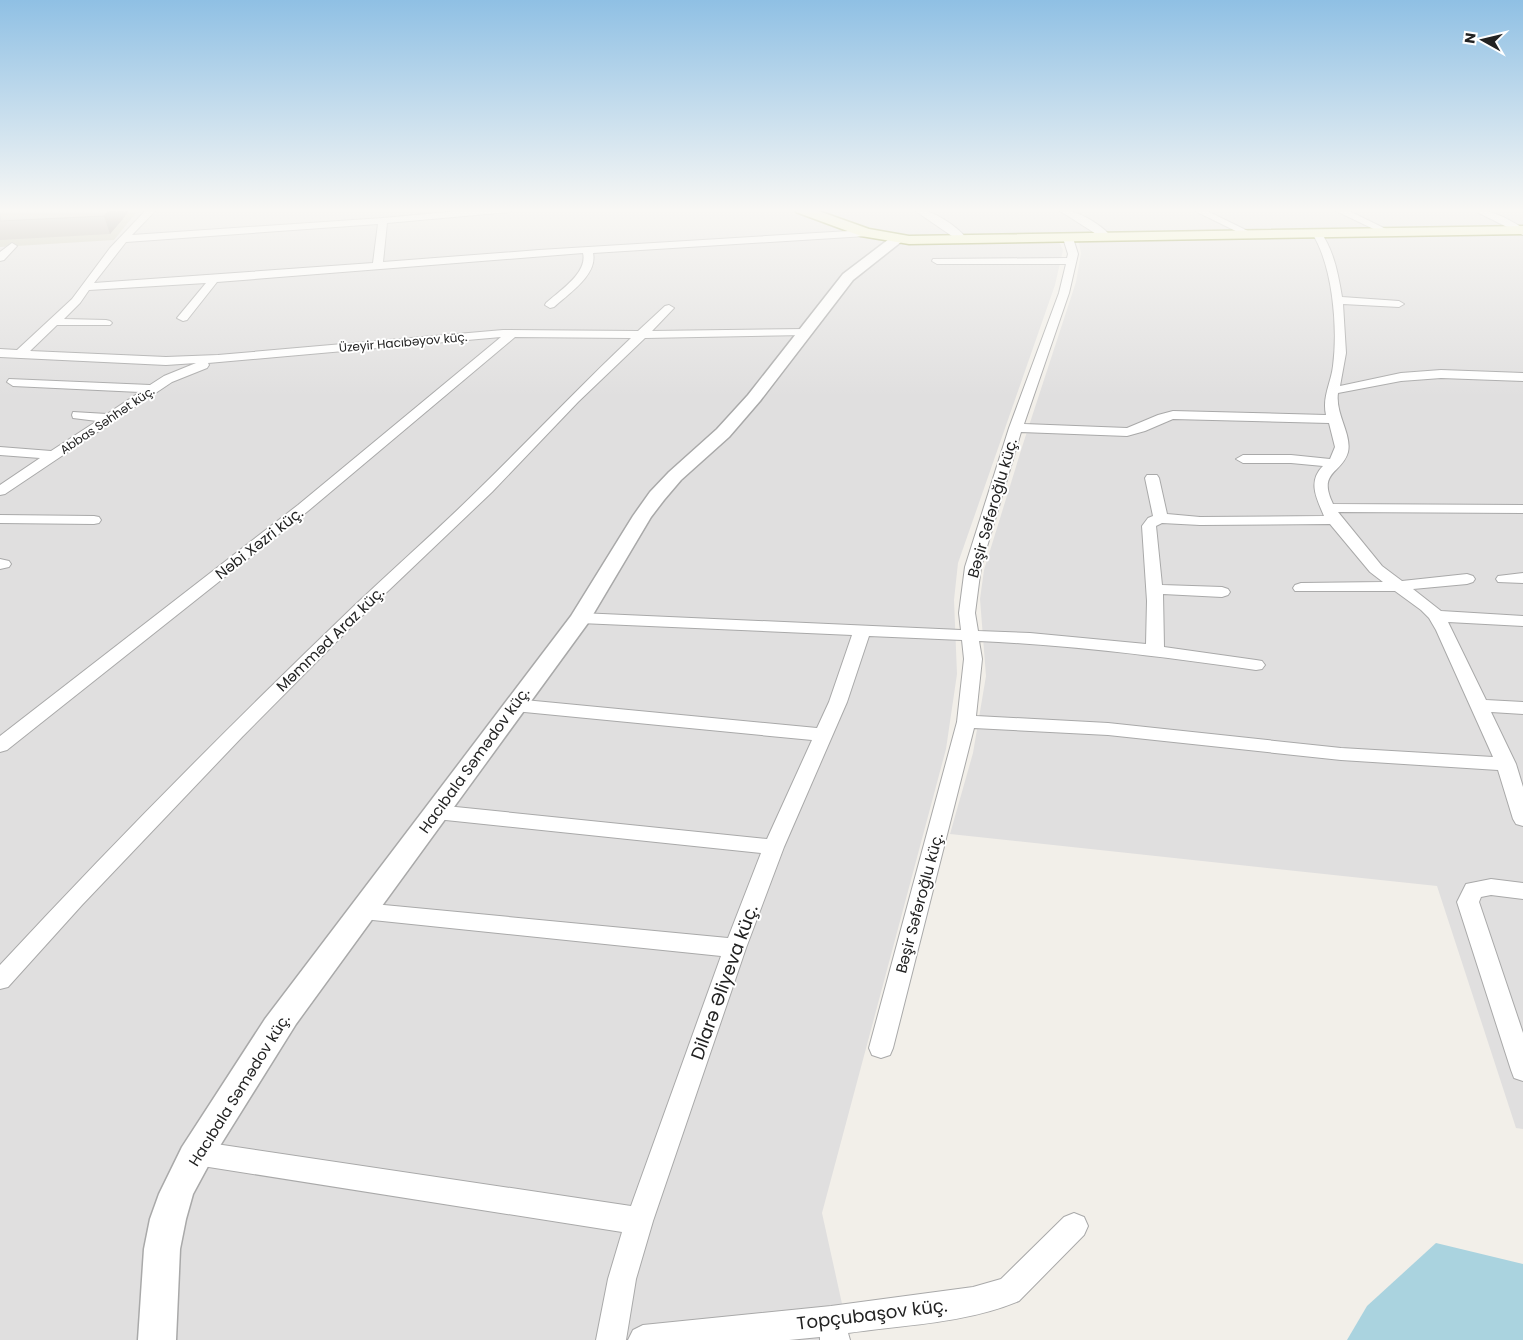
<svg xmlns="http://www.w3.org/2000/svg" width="1523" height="1340" viewBox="0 0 1523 1340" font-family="Poppins,sans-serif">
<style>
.residential{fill:#e0dfdf}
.construction{fill:#c7c7b4}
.water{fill:#aad3df}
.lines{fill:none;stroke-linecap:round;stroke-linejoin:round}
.minor-casing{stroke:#a9a9a9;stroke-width:2}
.tertiary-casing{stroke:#a9a9a9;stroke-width:3}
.secondary-casing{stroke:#707d05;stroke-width:3}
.minor{fill:#fff;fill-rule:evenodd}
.tertiary{fill:#fff;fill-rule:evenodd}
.secondary{fill:#f7fabf;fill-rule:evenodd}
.wall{fill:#aba49e}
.shaded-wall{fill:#8b8681}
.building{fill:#c7bfb8;stroke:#8b8681}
.labels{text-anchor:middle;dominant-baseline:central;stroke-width:4;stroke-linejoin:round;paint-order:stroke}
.far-street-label{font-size:12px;fill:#222;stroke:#fff}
.street-label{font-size:15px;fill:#222;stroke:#fff}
.near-street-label{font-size:18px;fill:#222;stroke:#fff}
</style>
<rect width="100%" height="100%" fill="#f2efe9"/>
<path class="residential" d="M0,209H792L885,241L937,244L1059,242L1063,250L1055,285L958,563L954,600L957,674L946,749L822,1213L850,1340H0Z
M814,209H1523V1129L1516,1128L1437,886L950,834L973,753L986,676L980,599L984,570L1023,444L1076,282L1081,253L1079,243L1072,235L937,237L904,235L878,232Z"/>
<path class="construction" d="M0,209H139L114,240L0,247Z"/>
<path class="water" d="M1436,1243L1523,1264V1340H1347L1367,1306Z"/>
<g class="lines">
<defs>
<path id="minor" d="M147,209H157L132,235L383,218L480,209H514L509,212L387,223L383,262L539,250L866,230L871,233L866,236L593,253C598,275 568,294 554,307L550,308L545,305L546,303C559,291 588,273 583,253L217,282L187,320L183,321L177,318L206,283L89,290L80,303L64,319L106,320L110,321L112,323L110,325H57L30,351L166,357L218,355L503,330L638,331L665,306L669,305L674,308L652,331L806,329L812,332L806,335L645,338L578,402L492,492L367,611L243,736L82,905L8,987L0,989V965C115,841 233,722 355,605C397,565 441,527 482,486C532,437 580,386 631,338L515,337L308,511L7,750L0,752V736L298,505L501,337L208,363L209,365L207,368L172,382L5,494L0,495V485L40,458L0,455V447L51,451L97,421L73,418L72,415L73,412L107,414L140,392L13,386L7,382L9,379L150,385L164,376L196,363L166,365L0,357V349L17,350L72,299L110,248ZM378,224L373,263L94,283L126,242Z
M913,209C932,209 956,225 968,240L963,243C960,242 917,212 913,209Z
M1057,209C1076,209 1099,223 1112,237L1107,240L1104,239Z
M1191,209H1203L1256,235L1251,238L1248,237Z
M1332,209H1345L1392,232L1387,235L1384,234Z
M1471,209C1491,209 1506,218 1523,228V235Z
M1317,230L1320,231C1334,251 1338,273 1342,297L1399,301L1404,304L1399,307L1343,304L1346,353L1340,386L1401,373L1441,370L1523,373V381L1441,378L1401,381L1338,393C1335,414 1352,434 1348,452C1342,474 1317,471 1333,504L1523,505V513L1338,512L1382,566L1402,581L1467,574L1473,576L1475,579L1473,582L1467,584L1413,589L1441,611L1523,616V626L1448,622L1486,700L1523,702V714L1491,712L1516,764L1523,787V826L1516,824L1513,819L1498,770L1341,760L1108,735L974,728L893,1048L890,1055L881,1058L872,1055L869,1048L957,722L964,659L962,640L869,636L847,702L784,847L746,948L653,1221L636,1279L626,1340H596L608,1279L622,1232L196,1165L187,1162L183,1153L187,1144L196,1141L631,1206L721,956L363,919L355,917L352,911L355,905L363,903L728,938L761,853L436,819L429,817L426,812L429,807L436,805L767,839L812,740L514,711L508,709L505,705L508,701L514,699L817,728L829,702L852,635L580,623L574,622L572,618L574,614L580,613L961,630L959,613L965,567L1009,428L1059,293L1066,264H937L932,261L933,259L1067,258L1068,254L1063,238L1068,235L1073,238L1078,254L1069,293L1024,424L1127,428L1158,415L1173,411L1326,415C1322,397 1331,383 1333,366C1338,328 1333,266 1312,233ZM1173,419L1329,423L1335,447L1330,459L1291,455H1243L1236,459L1243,463H1291L1323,466C1307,482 1317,499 1324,516L1200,517L1167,514L1159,478L1157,475H1147L1145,478L1153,516L1148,518L1142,526L1147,601L1146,644L1030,633L978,631L975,613L981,567L1021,432L1127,436L1145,431ZM1162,523L1200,525L1330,524L1370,572L1383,582L1301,583L1295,585L1293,588L1295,591H1395L1421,610L1429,618L1436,630L1493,757L1341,748L1108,723L976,716L982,659L979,641C1072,645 1164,657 1256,670L1262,669L1265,665L1262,661L1256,660L1164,647L1163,594L1222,597L1228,595L1230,592L1228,589L1222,587L1162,585L1156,526Z
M12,243L17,246L4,260L0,261V252Z
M0,515L94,516L99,517L101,520L99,523L94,524L0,523Z
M0,559L9,561L11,564L9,567L0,569Z
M1523,573V583L1498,582L1496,579L1498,576Z
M1491,879L1523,883V899L1491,895L1481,897L1479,902L1523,1033V1081L1514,1078L1511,1070L1457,902L1466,884Z
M1074,1213L1084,1217L1088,1226L1084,1235L1019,1301C967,1323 904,1325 848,1333L850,1340H820V1337L789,1340H628L633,1330L643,1325L831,1306L973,1287L1001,1279L1064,1217Z"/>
<path id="tertiary" d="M897,235L901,236L903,239L901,242L853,280L760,401L729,437L681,480L664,500L651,517L588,623L296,1024L213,1157L193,1194L186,1219L180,1249L176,1340H138L144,1249L150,1219L159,1194L182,1147L265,1019L571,616L633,516L650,492L669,472L717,429L748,395L843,274L893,236Z"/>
<path id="secondary" d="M795,209H813L869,229L909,236L1523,226V234L909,244L861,236L796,212Z"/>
</defs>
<use href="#minor" class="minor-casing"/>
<use href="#tertiary" class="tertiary-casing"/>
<use href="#secondary" class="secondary-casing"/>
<use href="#minor" class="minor"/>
<use href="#tertiary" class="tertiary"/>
<use href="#secondary" class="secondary"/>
</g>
<path class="wall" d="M0,209H130L122,220L110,234L0,240Z"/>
<path class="shaded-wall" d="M110,209H130L122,220L110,234L104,216Z"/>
<path class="building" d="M0,209H110L104,216L0,221Z"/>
<linearGradient id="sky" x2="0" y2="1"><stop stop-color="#8fc0e4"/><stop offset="0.53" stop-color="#f9f8f5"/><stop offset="1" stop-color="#f9f8f5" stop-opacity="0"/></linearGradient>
<rect width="1523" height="397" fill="url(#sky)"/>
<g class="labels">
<g class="far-street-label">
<text transform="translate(403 342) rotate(-5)">Üzeyir Hacıbəyov küç.</text>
<text transform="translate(107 420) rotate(-34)">Abbas Səhhət küç.</text>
</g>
<g class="street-label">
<text transform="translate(992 508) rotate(-74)">Bəşir Səfəroğlu küç.</text>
<text transform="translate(259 543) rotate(-38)">Nəbi Xəzri küç.</text>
<text transform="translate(330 639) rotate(-44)">Məmməd Araz küç.</text>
<text transform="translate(474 760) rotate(-54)">Hacıbala Səmədov küç.</text>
<text transform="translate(919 903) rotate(-75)">Bəşir Səfəroğlu küç.</text>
<text transform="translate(239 1090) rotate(-58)">Hacıbala Səmədov küç.</text>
</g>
<g class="near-street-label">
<text transform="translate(724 982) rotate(-70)">Dilarə Əliyeva küç.</text>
<text transform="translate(872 1314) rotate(-7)">Topçubaşov küç.</text>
</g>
</g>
<g transform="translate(1483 40) rotate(278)" stroke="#ffffff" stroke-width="4" paint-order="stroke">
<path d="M0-4L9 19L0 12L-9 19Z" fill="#222222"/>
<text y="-8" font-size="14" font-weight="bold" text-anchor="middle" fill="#222222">N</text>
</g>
</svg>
